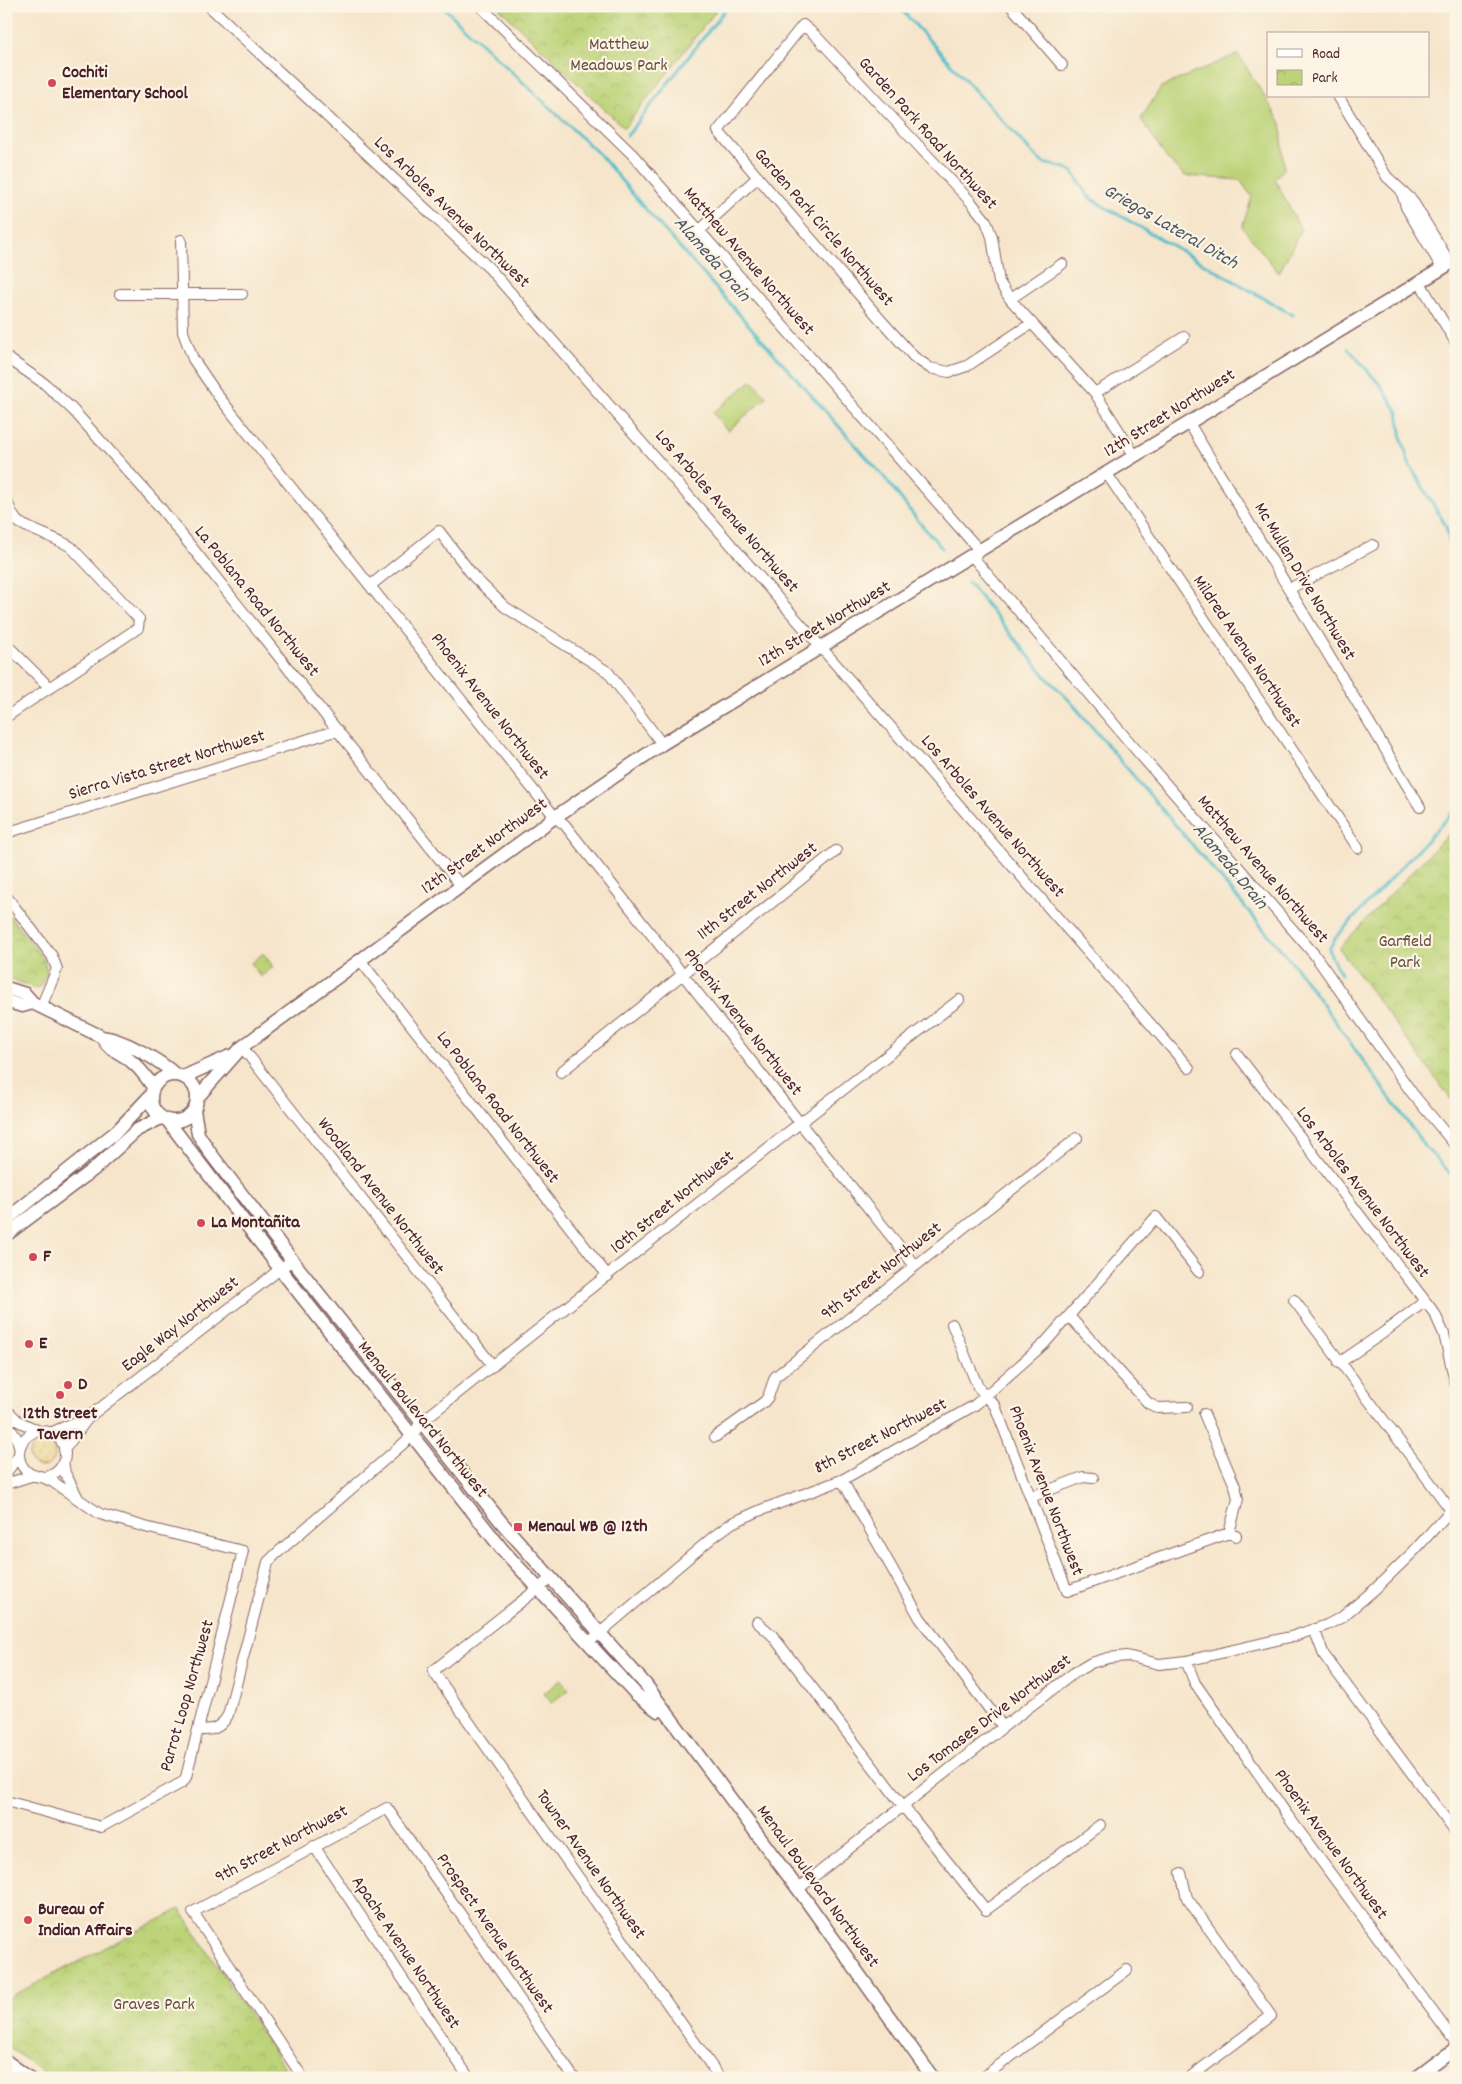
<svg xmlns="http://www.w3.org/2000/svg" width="1462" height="2084" viewBox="0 0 1462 2084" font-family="Dekko,sans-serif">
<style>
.grass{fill:#bcd378;stroke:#837952}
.sand{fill:url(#sand-dots);stroke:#9c7c64}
.park{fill:url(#park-crowns);stroke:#837952}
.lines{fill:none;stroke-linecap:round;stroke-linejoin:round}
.stream{stroke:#51beca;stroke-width:3}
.minor-casing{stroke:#866463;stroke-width:12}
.major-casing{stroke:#866463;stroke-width:15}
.minor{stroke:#fff;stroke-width:10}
.major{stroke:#fff;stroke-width:12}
.poi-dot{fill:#d1495b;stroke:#fcf5e5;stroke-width:2}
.labels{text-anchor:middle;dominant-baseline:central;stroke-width:4.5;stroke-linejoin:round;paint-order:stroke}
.park-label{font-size:18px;fill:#664c3e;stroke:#fcf5e5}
.poi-label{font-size:18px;font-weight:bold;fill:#4a1f2b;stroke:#fcf5e5;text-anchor:start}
.street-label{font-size:18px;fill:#4a1f2b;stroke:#fcf5e5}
.water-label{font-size:19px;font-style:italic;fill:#4c5763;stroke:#fcf5e5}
</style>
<defs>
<pattern id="sand-dots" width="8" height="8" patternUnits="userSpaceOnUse" patternTransform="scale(1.25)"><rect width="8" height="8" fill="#eeda9e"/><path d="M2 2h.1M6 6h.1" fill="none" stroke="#cebb88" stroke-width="1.8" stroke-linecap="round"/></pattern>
<pattern id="park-crowns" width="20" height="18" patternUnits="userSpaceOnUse" patternTransform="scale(1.25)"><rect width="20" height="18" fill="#bcd378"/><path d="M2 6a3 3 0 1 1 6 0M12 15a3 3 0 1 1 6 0" fill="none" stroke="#a3b568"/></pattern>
</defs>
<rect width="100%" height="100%" fill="#fcf5e5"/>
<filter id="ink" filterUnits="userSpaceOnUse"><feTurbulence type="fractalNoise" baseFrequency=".02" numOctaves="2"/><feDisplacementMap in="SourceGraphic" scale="10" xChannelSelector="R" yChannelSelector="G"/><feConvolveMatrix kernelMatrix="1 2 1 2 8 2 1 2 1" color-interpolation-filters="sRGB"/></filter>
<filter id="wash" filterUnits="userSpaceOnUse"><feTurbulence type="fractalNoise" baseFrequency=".0096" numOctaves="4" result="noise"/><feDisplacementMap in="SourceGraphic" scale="20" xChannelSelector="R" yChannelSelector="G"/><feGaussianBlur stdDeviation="1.12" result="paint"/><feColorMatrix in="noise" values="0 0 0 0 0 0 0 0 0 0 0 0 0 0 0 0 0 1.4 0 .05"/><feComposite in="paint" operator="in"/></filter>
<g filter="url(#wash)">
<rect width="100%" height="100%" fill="#f6e5cb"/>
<path class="grass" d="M1238,54L1281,123L1284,169L1275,179L1301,230L1279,273L1242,227L1252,197L1240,180L1185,176L1168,160L1141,119L1161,87Z
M752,380L767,397L728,431L713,413Z
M561,1680L569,1690L551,1703L544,1693Z"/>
<path class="sand" d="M29 1454a13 13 0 1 1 26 0a13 13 0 1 1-26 0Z"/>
<path class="park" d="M497,6H711L716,11L624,128Z
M1456,826V1106L1339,948Z
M6,911L44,960L47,972L40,987L35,988L6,977Z
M262,954H264L272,965V968L260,977L251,963Z
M180,1909L291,2078H51L6,2045V1999Z"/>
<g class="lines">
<path class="stream" d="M442,6L601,156L641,204L884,477L919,522L942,548
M898,6L1032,153L1043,163L1066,168L1073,172L1088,196L1098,203L1293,315
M627,136L728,6
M1348,348L1381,386L1398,412L1402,439L1409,464L1446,526L1456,576
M968,582L1047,678L1070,701L1295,966L1426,1148L1449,1172L1456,1182
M1341,974L1332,958L1329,949L1337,936L1456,809"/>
</g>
</g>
<g filter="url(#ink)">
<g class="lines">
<defs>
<path id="minor" d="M209,6L489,268L1189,1068
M480,6L633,155L980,551
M1011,6L1062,65
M1338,96L1387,177L1412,200L1450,263
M1401,190L1406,207L1442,268
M699,231L758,177
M181,240L183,332L193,359L219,397L555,817L565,825L800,1123L915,1266
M1419,281L1456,343
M120,294H242
M1010,299L1062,264
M1032,323L967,366L949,372L930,368L914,357L880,319L718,131L803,25L815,35L971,202L986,221L992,237L999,282L1010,299L1095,393L1135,456
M6,357L45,384L73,410L159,506L461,886
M1095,393L1184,337
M1189,423L1420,807
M1107,474L1358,848
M6,499C9,507 12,515 17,521C25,528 59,539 71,547L139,619L138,628L6,717
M972,556L1131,744L1314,954L1412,1093L1456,1146
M371,585L439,531L474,577L505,607L608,672L662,744
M1289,589L1373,545
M6,644L50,688
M6,833L338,730
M6,896L52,956L57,969L41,1007
M360,960L608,1276
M242,1047L493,1366
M1237,1054L1435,1314L1444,1334L1456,1386
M561,1072L836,851
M1294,1300L1456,1517
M1069,1316L1148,1403L1158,1408L1187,1407
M952,1324L978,1387L995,1406L1067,1591L1229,1533L1236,1536
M1339,1363L1383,1333L1424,1302
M6,1409L18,1421L39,1431
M1204,1414L1235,1486L1238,1499L1229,1533
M6,1423L16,1437L20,1448
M19 1454a23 23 0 1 1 46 0a23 23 0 1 1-46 0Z
M50,1433L90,1416L292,1260
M715,1437L764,1402L768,1397L775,1377L1077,1138
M64,1450L88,1418
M63,1462L65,1473L79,1500
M6,1473L19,1455
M842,1480L920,1618L1003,1727
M6,1484L34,1475
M1031,1497L1083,1477L1093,1478
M550,1579L433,1671L720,2078
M757,1622L772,1635L903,1806L986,1910L1100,1825
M1314,1629L1324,1655L1456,1833
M588,1643L713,1537L732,1523L761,1510L842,1480L975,1405L1044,1344L1156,1217L1199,1272
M1186,1661L1195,1683L1288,1816L1456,2043
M198,1729C211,1732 221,1728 228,1715L265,1574L268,1562L276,1554L412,1436L421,1422L800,1123L959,1000
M6,1801L101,1827L183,1782L186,1777L243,1551L149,1528L100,1514L53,1482L40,1476
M314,1846L469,2078
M1181,1873L1187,1898L1271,2016L1189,2078
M798,1889L1003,1727L1074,1673L1091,1663L1108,1658L1127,1656L1159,1664L1186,1661L1294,1636L1327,1625L1342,1617L1374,1590L1413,1552L1451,1510
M303,2078L193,1912L387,1808L574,2078
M982,2078L1127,1970"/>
<path id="major" d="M6,988L25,994L33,1003L102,1037C125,1040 159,1060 176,1075
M6,1001L22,1006L33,1003
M102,1037C111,1053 120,1051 132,1062C141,1069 147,1078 153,1087
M151 1098a23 23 0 1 1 46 0a23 23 0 1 1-46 0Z
M183,1077L230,1056
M197,1098L242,1047L555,817L662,744L1456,260
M194,1110L198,1134L211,1154L292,1260L502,1523L646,1685L798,1889L933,2078
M168,1121L280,1269L502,1549L607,1663L636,1694L658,1711
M6,1220L117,1131L151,1095
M6,1235L93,1170L137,1130L161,1118
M6,2061L29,2078
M1416,2078L1456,2048"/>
</defs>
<use href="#minor" class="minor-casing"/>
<use href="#major" class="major-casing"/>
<use href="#minor" class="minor"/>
<use href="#major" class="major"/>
</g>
</g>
<g class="poi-dot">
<circle cx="52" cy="83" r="5"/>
<circle cx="201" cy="1223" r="5"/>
<circle cx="33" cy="1257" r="5"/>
<circle cx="29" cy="1344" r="5"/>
<circle cx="68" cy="1385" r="5"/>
<circle cx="60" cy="1395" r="5"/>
<rect x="513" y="1522" width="10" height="10" rx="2.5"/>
<circle cx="28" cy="1920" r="5"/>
</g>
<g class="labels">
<g class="park-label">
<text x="619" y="45">Matthew<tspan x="619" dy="21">Meadows Park</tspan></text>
<text x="1405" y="942">Garfield<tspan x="1405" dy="21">Park</tspan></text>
<text x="154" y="2005">Graves Park</text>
</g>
<g class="poi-label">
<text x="62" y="73">Cochiti<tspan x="62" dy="21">Elementary School</tspan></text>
<text x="211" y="1223">La Montañita</text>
<text x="43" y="1257">F</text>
<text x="39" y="1344">E</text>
<text x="78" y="1385">D</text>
<text x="60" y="1414" text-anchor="middle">12th Street<tspan x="60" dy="21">Tavern</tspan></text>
<text x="528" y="1527">Menaul WB @ 12th</text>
<text x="38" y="1910">Bureau of<tspan x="38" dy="21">Indian Affairs</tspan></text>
</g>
<g class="street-label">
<text transform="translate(927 134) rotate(48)">Garden Park Road Northwest</text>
<text transform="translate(451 213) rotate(44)">Los Arboles Avenue Northwest</text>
<text transform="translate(823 228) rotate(49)">Garden Park Circle Northwest</text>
<text transform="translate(748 262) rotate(49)">Matthew Avenue Northwest</text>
<text transform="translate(1170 414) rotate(-32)">12th Street Northwest</text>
<text transform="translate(726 512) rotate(49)">Los Arboles Avenue Northwest</text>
<text transform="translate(1304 582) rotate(59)">Mc Mullen Drive Northwest</text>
<text transform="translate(256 602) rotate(51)">La Poblana Road Northwest</text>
<text transform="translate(825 625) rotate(-31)">12th Street Northwest</text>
<text transform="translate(1246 652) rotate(56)">Mildred Avenue Northwest</text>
<text transform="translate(489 707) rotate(52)">Phoenix Avenue Northwest</text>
<text transform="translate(167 766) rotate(-17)">Sierra Vista Street Northwest</text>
<text transform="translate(992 817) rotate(49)">Los Arboles Avenue Northwest</text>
<text transform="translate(485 847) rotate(-36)">12th Street Northwest</text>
<text transform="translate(1262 870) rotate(49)">Matthew Avenue Northwest</text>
<text transform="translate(758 892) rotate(-38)">11th Street Northwest</text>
<text transform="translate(742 1023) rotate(52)">Phoenix Avenue Northwest</text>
<text transform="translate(497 1108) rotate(52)">La Poblana Road Northwest</text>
<text transform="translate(1362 1193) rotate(53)">Los Arboles Avenue Northwest</text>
<text transform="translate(380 1197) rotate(52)">Woodland Avenue Northwest</text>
<text transform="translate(673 1203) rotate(-39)">10th Street Northwest</text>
<text transform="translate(882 1272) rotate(-38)">9th Street Northwest</text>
<text transform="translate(181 1325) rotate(-38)">Eagle Way Northwest</text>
<text transform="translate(422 1420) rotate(51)">Menaul Boulevard Northwest</text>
<text transform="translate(881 1437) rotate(-27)">8th Street Northwest</text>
<text transform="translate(1045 1491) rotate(69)">Phoenix Avenue Northwest</text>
<text transform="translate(188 1696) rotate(-74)">Parrot Loop Northwest</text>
<text transform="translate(990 1719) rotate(-37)">Los Tomases Drive Northwest</text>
<text transform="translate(282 1845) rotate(-28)">9th Street Northwest</text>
<text transform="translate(1330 1845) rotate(54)">Phoenix Avenue Northwest</text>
<text transform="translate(590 1865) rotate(55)">Towner Avenue Northwest</text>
<text transform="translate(817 1887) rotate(54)">Menaul Boulevard Northwest</text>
<text transform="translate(494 1934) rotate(55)">Prospect Avenue Northwest</text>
<text transform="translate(405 1953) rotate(56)">Apache Avenue Northwest</text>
</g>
<g class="water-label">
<text transform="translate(1170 228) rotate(30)">Griegos Lateral Ditch</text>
<text transform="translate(711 260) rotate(49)">Alameda Drain</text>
<text transform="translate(1229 867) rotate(50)">Alameda Drain</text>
</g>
</g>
<rect width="1462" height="2084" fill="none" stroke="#fcf5e5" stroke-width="25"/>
<rect x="1267" y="32" width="162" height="65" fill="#fcf5e5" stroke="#b59f9b"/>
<rect x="1277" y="49" width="25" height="8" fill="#ffffff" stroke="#b59f9b"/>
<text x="1312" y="58" font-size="15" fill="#4a1f2b">Road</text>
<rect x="1277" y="70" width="25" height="15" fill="url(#park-crowns)" stroke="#b59f9b"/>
<text x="1312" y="82" font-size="15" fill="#4a1f2b">Park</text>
</svg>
